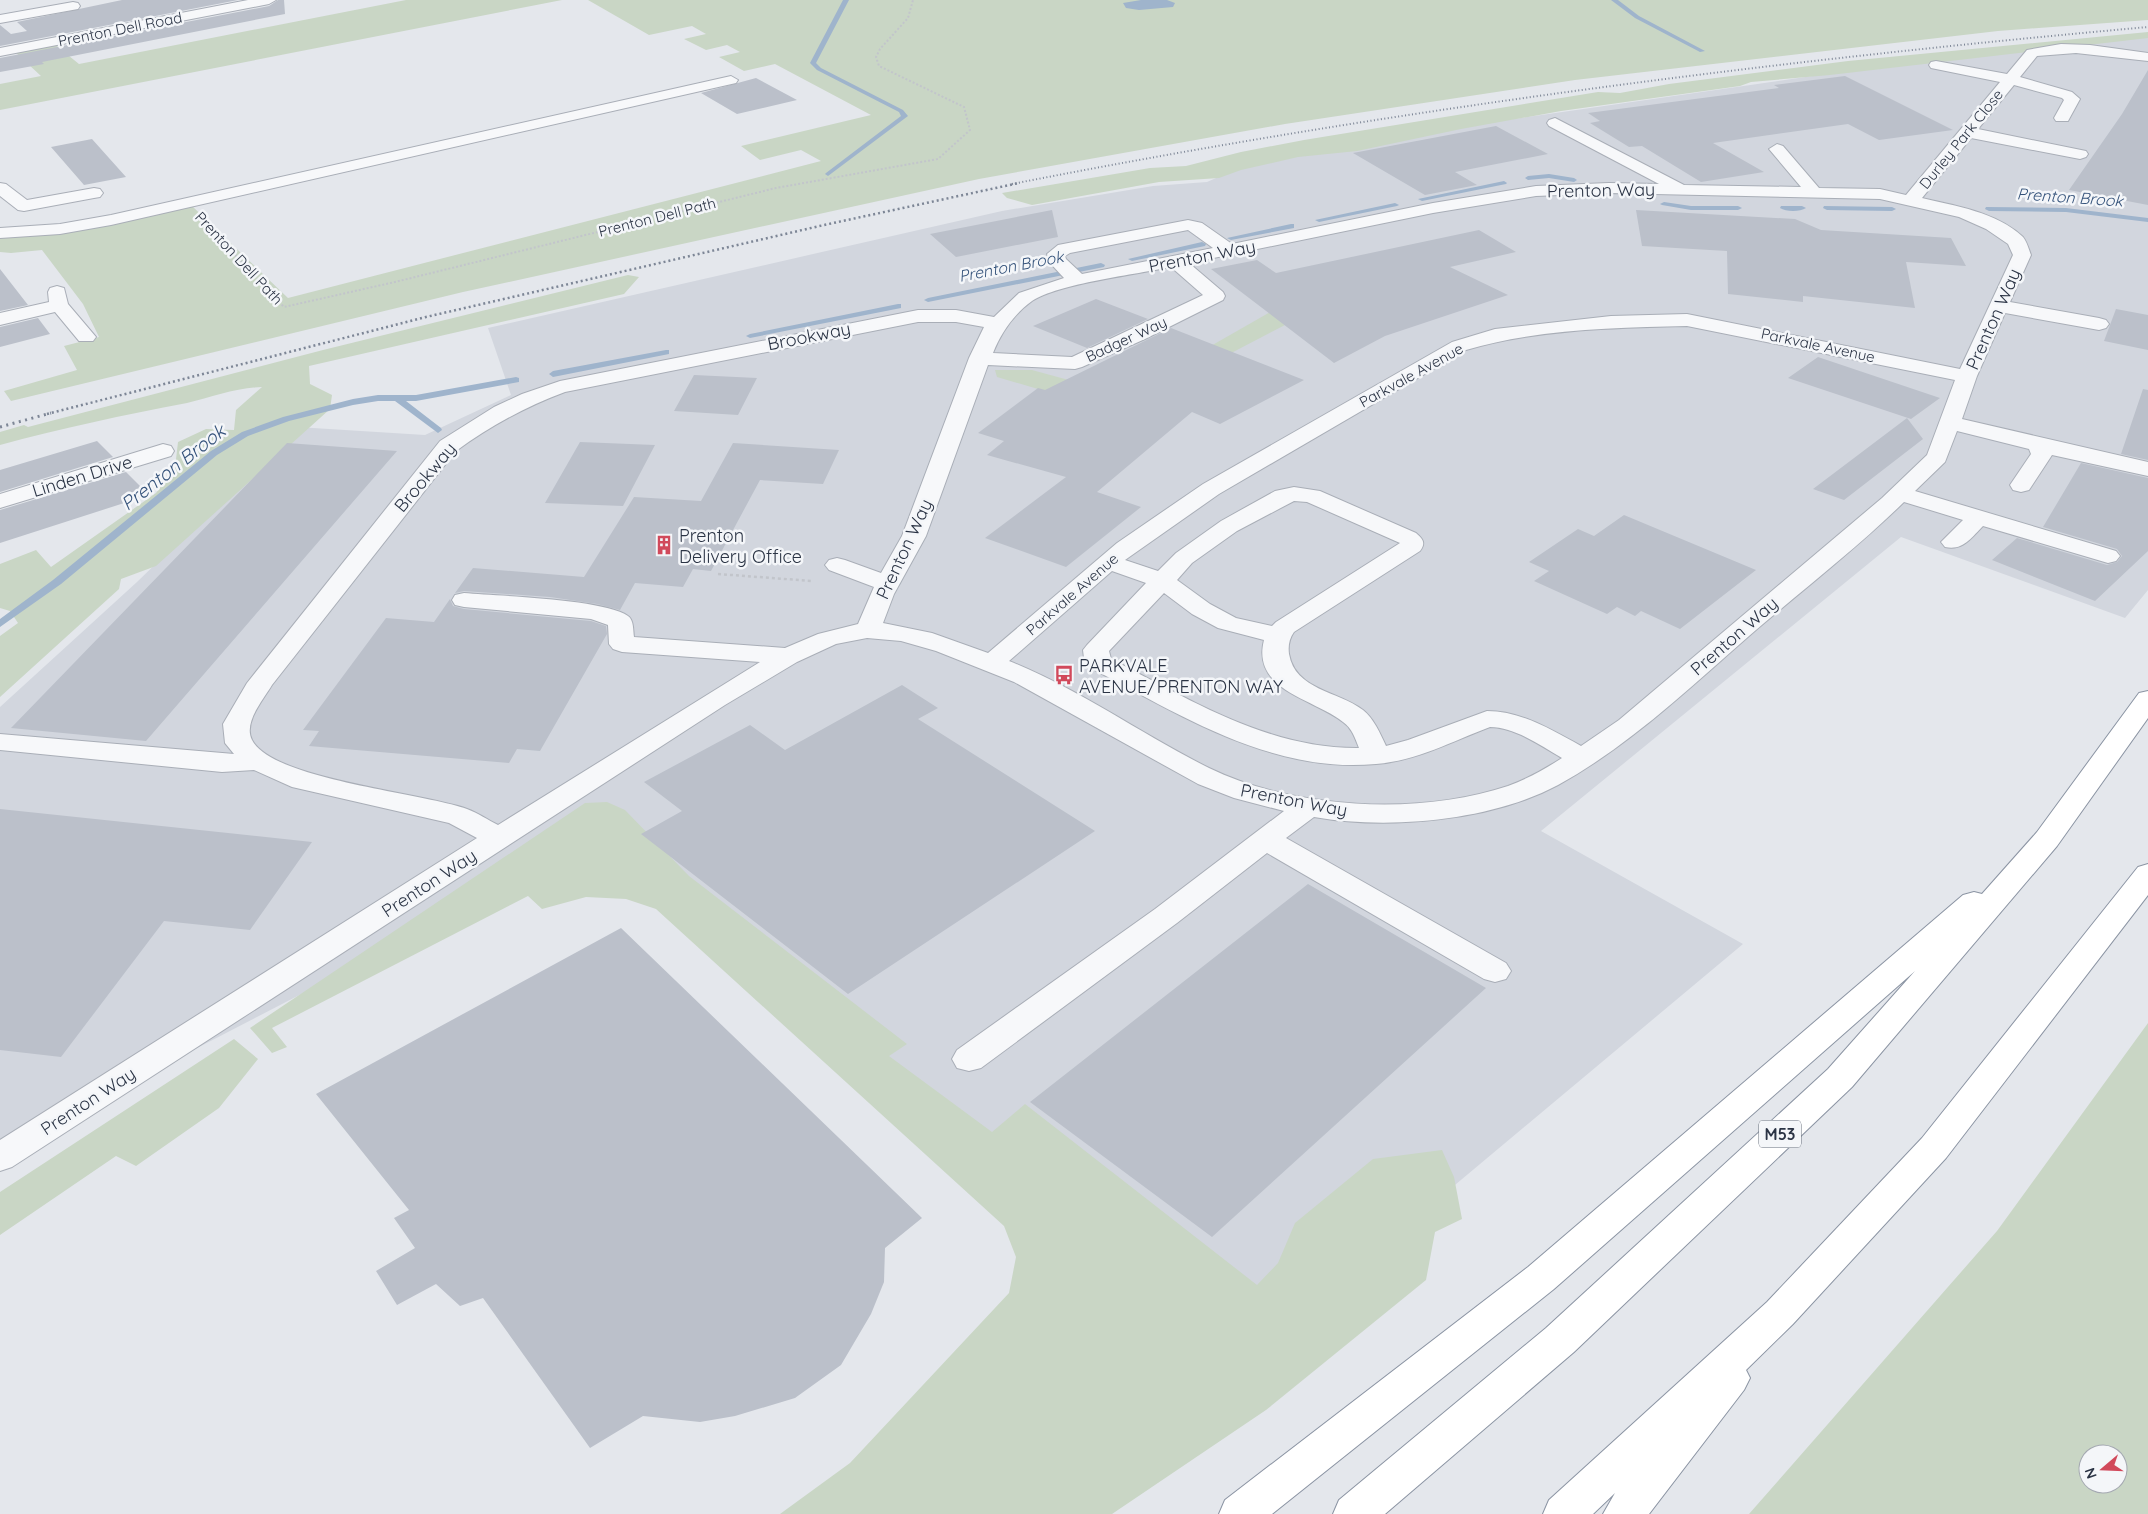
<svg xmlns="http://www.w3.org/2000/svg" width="2148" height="1514" viewBox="0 0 2148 1514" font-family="Quicksand,sans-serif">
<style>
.built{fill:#d2d6de}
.green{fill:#c9d6c5;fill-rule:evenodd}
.water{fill:#9fb4cc}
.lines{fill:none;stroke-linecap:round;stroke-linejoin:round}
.stream{fill:#9fb4cc;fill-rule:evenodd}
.building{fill:#bbc0ca}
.minor-casing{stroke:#a9aeb7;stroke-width:2}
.highway-casing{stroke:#8b94a3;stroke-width:2}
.path-far1{stroke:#c2c5cb;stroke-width:2;stroke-dasharray:2 2;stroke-linecap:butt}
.path{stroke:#c2c5cb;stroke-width:2.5;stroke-dasharray:3 3;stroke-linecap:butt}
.minor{fill:#f7f8fa;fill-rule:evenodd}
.highway{fill:#fff;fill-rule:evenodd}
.rail-far2{stroke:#7d8696;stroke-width:2;stroke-dasharray:1 2.5;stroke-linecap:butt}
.rail-far1{stroke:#7d8696;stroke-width:2.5;stroke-dasharray:2 3;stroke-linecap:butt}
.rail{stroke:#7d8696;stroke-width:3;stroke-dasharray:2 4.5;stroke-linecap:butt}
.labels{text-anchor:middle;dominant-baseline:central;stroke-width:5;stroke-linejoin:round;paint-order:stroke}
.far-street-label{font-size:15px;fill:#2b3445;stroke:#f4f6f9}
.far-water-label{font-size:16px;font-style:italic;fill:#34527a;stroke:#f4f6f9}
.shield{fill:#f4f6f9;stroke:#676e7b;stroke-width:1}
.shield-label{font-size:16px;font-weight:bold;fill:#2b3445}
.street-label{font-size:18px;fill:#2b3445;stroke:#f4f6f9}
.poi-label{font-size:18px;fill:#2b3445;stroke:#f4f6f9;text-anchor:start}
.water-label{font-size:19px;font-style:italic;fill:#34527a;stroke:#f4f6f9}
</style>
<rect width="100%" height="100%" fill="#e4e7ec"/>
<path class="built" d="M2148,36V590L2125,618L1901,537L1541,831L1743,944L1216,1385L578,840L510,886L0,1150V707L137,582L297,427L425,435L511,395L488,328L1002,211L1153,186L1207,182L1270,154L1847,71Z"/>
<path class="green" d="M406,0H562L0,110V84L41,76L14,51L53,43L79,64Z
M588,0H2148V20L1998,31L1575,80L1285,124L979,179L463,292L11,401L4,391L77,370L64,346L99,337L83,304L42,250L11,253L0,252V234L192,206L288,298L821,161L801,150L760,160L741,146L871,115L775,64L744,71L719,57L740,52L727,45L706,50L684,39L706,34L692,26L649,35Z
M2148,32V38L1830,75L1751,82L1740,86L1561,111L1461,129L1357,151L1298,157L1241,170L1219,178L1159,182L1032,205L1007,198L1002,193L1150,168L1186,166L1241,152L1304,140L1598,92L1620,93L1669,84L1848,61Z
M628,275L639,277L624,294L309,366L310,384L332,395L330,409L156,566L121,579L119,589L0,697V636L18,623L10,611L0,608V564L36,550L51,567L156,493L175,468L178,442L206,429L234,430L236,410L262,387C236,388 212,397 187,403C124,415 62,428 0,445V432L24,425L28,427L323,350Z
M1272,311L1285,325L1166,387L1125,406L1038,389L997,377L995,370H1032L1109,391L1202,351Z
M607,802L625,810L689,876L907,1044L889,1056L992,1132L1025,1104L1257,1285L1278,1263L1295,1223L1373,1159L1442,1150L1454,1177L1462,1219L1435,1232L1426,1280L1266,1410L1112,1514H780L850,1463L1009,1293L1016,1257L1004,1226L656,909L626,899L586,897L542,909L528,896L272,1028L287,1047L272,1053L250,1028L585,803Z
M2148,1023V1514H1749L1997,1231ZM2088,1454H2118V1484H2088Z
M234,1039L258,1059L219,1108L136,1166L116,1156L0,1235V1192Z"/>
<path class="water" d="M1141,0H1167L1175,3L1173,7L1139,10L1126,8L1123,3Z"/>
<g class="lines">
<path class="stream" d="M843,0H849L816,63L821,68L903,110L908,116L828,176L825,174L826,173L901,116L899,112L817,70L810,63Z
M1611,0H1618L1639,16L1705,51L1700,52L1635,18Z
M1549,174L1574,178L1577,180L1574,182L1549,178L1528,180L1525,178L1528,176Z
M1504,181L1507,183L1506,184L1422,201L1418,199Z
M1664,202L1691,206H1738L1742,208L1738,210H1691L1662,205L1660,204Z
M1395,203L1399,205L1397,206L1319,222L1315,220Z
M1781,206H1802L1806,208C1800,212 1786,212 1780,208Z
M1824,206L1892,207L1896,209L1892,211L1827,210L1823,208Z
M1986,207L2066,208L2148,218V222L2066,212L1989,211L1985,209Z
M1291,224H1294V228L1231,240L1227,238Z
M1202,242L1206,244L1205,246L1132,261L1128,259Z
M1101,263L1105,265L1104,267L928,302L924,300L928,298Z
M898,304H901V308L750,338L746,336L750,334Z
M666,350H669V354L553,377L549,374L553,371Z
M516,377L519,378V382L416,401H406L441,428L442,430L438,433L395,401H378L353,405L289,421L248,436L217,455L61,584L0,627V619L53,580L211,451L242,432L283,417L353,399L378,395H416Z"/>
</g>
<path class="building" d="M122,0H238L0,46V25L11,34L27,31L17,22Z
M278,0H284L285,14L42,62L44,64L0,72V58L269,6Z
M2148,70V205L2069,190L2122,114Z
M1845,76L1953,130L1879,140L1848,124L1713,143L1764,172L1701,182L1642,146L1629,147L1590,123L1600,121L1588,113L1779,88L1774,85Z
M756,78L797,100L737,114L701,93Z
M1496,126L1548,154L1455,172L1477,185L1425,195L1353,153Z
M92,139L126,177L84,185L51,147Z
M1052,210L1058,237L956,257L930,234Z
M1636,210L1795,219L1821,230L1951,238L1966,266L1906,262L1915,308L1803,296V302L1728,294L1727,251L1642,246Z
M1479,230L1516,252L1450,267L1508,295L1385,336L1334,363L1211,269L1257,260L1276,273Z
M0,269L28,305L0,311Z
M1096,299L1148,319L1087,348L1033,326Z
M2116,309L2148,315V350L2104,341Z
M38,318L50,334L0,347V327Z
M1171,328L1304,380L1220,424L1192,412L1097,492L1141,507L1066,567L985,538L1066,477L987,455L1004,441L978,433L1038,388L1045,390Z
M1818,357L1940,398L1911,419L1788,378Z
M694,375L757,378L738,415L674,411Z
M2143,389L2148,390V460L2121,454Z
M1907,418L1923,439L1844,500L1813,489Z
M97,441L113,457L0,492V470Z
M580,442L655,445L623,506L545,503Z
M287,443L397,451L146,741L11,728Z
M733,443L839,450L823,484L760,480L711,571L693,569L683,587L635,583L620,610L597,604L550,597L464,591L455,593L473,568L584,577L634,497L701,501Z
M2081,463L2148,478V551L2095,601L1992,560L2017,538L2107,565L2117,562L2122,556L2117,549L2043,527Z
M126,472L149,495L0,543V510Z
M1624,515L1756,570L1680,629L1641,611L1635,616L1617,607L1607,614L1534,581L1549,571L1529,562L1578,529L1594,536Z
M450,599L453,606L464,609L591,621L606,626L607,634L540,751L517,749L509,763L309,746L319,731L303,730L386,618L434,622Z
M902,685L938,708L918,719L1095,831L848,994L641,834L682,811L644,782L750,725L785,750Z
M0,809L228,833L312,842L250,930L164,921L61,1057L0,1050Z
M1308,884L1486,988L1212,1237L1030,1102Z
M621,928L922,1218L885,1248L884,1282L871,1314L841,1365L795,1398L735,1416L700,1422L643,1416L590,1448L483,1298L460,1306L436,1284L397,1305L376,1271L415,1248L394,1218L409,1210L316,1094Z"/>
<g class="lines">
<defs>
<path id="minor" d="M248,0H276L269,4L0,56V48Z
M73,2L78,3L80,6L78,9L0,23V15Z
M2061,44L2090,45L2148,53V61L2076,53L2037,56L2020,77L2072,92L2080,99L2068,121H2056L2054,118L2064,100L2062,98L2014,85L1978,129L2086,151L2088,154L2086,157L2080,159L1971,138L1922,198C1955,206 1997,212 2023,237C2027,242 2029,250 2031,255L2010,302L2099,318L2106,320L2109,324L2106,328L2099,330L2005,313L1977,376L1962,419L2148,462V476L2052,455L2029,490L2021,492L2013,490L2010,485L2031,454L2029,449L1957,431L1945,462L1915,491L2116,551L2120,556L2116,561L2108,563L1983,526C1971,538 1963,551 1945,547L1941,542L1963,520L1904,502C1855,550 1800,592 1749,636C1688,689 1629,746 1558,785C1491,821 1388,830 1314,817L1286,838L1506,963L1511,971L1506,979L1495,982L1484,979L1267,853L1177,923L981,1068L969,1071L957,1068L952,1059L957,1050L1155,909L1284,811L1234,798L1198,784L1014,682L936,651L901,641L867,638L836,644L797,662L725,705L12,1167L0,1171V1140L477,838L449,823L292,787L254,770L222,772L0,750V734L234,754L225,743L223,724L247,683L440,441L494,407L522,394L560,381L918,310H956L994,317L1019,293L1064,278L1051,264L1047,254L1058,245L1188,220L1202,223L1232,244L1433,203L1536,186L1609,183L1659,184L1549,126L1547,123L1549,120L1555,118L1684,185L1801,187L1769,149L1777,144L1783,146L1819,188L1880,189L1906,195L2000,82L1931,68L1929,65L1931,62L1936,61L2007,74L2027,50ZM1609,193L1880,199L1959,217L1986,229L2008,244L2013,255L1960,369L1687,314L1611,316L1495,329L1452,342L1203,484L1117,543L988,653L932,633L883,623L894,594L926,536L988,365L1075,369L1082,367L1145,339L1223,300L1225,296L1223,292L1189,263L1433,213L1536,196ZM1188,230L1213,248L1082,274L1066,259L1065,256L1070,253ZM1171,267L1203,295L1072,357L993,353C1001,333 1014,314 1032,301C1057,284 1138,274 1171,267ZM918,322H956L984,327L969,358L902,536L881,573L845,560L837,558L829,560L825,565L829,570L874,587L858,624L818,634L785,648L634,637C633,631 634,620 628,616C604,599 498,596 464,593L455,595L452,600L455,605L464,607L591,619L608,625L609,644L613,649L622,652L760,662L498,825C488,820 478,813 467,809C424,793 273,780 252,740C243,723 263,700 272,685L456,451C490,426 525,407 565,392ZM1687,326L1955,380L1927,455L1882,498L1619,720L1581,746C1552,730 1521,711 1487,711L1408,740L1386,746C1380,733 1374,719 1363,710C1338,691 1295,690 1289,654C1288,646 1289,639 1294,632L1420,551C1426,543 1423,539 1416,533L1320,491L1294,487L1275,491L1221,521L1176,553L1158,571L1125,560L1219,494L1466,350C1536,329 1614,328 1687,326ZM1294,501L1307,502L1400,543L1276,622L1272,626L1236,618L1210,604L1177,580L1192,563L1237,531ZM1112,571L1146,583L1087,645L1083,650L1084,658L1093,669C1180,715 1273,774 1376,764C1416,761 1453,741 1490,727C1515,727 1541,746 1562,758C1545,769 1527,779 1508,786C1418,816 1294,809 1209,768C1141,734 1079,689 1009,661ZM1164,593L1192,614L1218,628L1264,640C1251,691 1315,699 1343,722C1352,728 1355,738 1359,748C1268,749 1189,699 1111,659L1109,651Z
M731,76L738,80L736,83L111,225L60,234L0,238V228L60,224L111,215Z
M0,183L6,184L27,200L94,188L100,189L103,193L100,197L94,198L24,211L18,210L0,196Z
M57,286L64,288L68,304L96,337L93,341H79L55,312L0,325V313L49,302L48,292L50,288Z
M163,444L171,446L174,451L171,456L0,508V494Z"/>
<path id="highway" d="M2148,691V718L2057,846L1852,1087L1574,1352L1385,1514H1333L1339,1500L1546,1328L1828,1069L1915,971L1554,1289L1272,1514H1219L1225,1500L1528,1267L1963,895L1974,892L1982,894L2037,832L2139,693Z
M2148,864V895L1946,1158L1793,1324L1746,1370L1750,1378L1744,1390L1649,1514H1603L1615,1493L1593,1514H1543L1549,1500L1767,1302L1922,1138L2138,867Z"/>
</defs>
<use href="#minor" class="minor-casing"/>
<use href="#highway" class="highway-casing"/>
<path class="path-far1" d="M205,223L284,307L395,282L776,188L938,159L970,130L964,107L879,66L876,57L880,49L908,18L913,0"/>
<path class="path" d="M718,574L812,581"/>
<use href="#minor" class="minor"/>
<use href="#highway" class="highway"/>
<path class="rail-far2" d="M1012,184C1388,110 1767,61 2148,27"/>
<path class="rail-far1" d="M47,414L426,317L824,225L1019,183"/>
<path class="rail" d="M0,427L51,413"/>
</g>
<defs>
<symbol id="building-bare" viewBox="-9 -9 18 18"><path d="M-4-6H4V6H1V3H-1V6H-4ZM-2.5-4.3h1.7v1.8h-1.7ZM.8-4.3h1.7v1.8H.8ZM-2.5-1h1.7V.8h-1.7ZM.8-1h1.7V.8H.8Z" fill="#d1495b" stroke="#f4f6f9" stroke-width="2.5" paint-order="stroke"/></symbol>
<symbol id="bus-bare" viewBox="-9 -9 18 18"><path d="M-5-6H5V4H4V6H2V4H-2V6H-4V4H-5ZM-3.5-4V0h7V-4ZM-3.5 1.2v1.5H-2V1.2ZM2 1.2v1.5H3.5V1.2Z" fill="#d1495b" stroke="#f4f6f9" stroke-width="2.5" paint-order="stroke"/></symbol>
</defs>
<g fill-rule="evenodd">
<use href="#building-bare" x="650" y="531" width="28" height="28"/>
<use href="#bus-bare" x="1050" y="661" width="28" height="28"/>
</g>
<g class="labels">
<g class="far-street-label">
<text transform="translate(120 29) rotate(-11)">Prenton Dell Road</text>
<text transform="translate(1961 139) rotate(-51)">Durley Park Close</text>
<text transform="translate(657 217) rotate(-14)">Prenton Dell Path</text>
<text transform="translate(239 258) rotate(47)">Prenton Dell Path</text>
<text transform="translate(1126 339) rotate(-25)">Badger Way</text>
<text transform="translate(1818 345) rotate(12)">Parkvale Avenue</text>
<text transform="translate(1411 375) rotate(-29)">Parkvale Avenue</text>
<text transform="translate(1072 594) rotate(-41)">Parkvale Avenue</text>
</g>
<g class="far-water-label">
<text transform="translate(2070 197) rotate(4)">Prenton Brook</text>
<text transform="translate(1011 266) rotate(-11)">Prenton Brook</text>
</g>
<rect class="shield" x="1759" y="1120.5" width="42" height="27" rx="4"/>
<g class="shield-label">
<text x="1780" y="1134">M53</text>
</g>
<g class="street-label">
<text transform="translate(1601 190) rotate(-1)">Prenton Way</text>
<text transform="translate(1202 256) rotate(-11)">Prenton Way</text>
<text transform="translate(1993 319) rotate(-66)">Prenton Way</text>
<text transform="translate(809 336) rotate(-11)">Brookway</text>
<text transform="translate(82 476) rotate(-17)">Linden Drive</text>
<text transform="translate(425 477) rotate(-50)">Brookway</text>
<text transform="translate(904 549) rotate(-65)">Prenton Way</text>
<text transform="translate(1734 636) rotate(-41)">Prenton Way</text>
<text transform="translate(1294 800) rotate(11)">Prenton Way</text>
<text transform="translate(429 883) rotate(-33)">Prenton Way</text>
<text transform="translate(88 1101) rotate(-33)">Prenton Way</text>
</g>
<g class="poi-label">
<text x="679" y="535">Prenton<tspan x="679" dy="21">Delivery Office</tspan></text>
<text x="1079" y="665">PARKVALE<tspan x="1079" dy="21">AVENUE/PRENTON WAY</tspan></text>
</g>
<g class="water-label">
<text transform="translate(173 467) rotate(-38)">Prenton Brook</text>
</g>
</g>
<g transform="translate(2103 1469) rotate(251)"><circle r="24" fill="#f4f6f9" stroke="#a4a8b1"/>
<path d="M0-4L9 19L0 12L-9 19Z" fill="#d1495b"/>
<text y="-8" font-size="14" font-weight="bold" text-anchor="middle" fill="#2b3445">N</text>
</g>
</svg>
